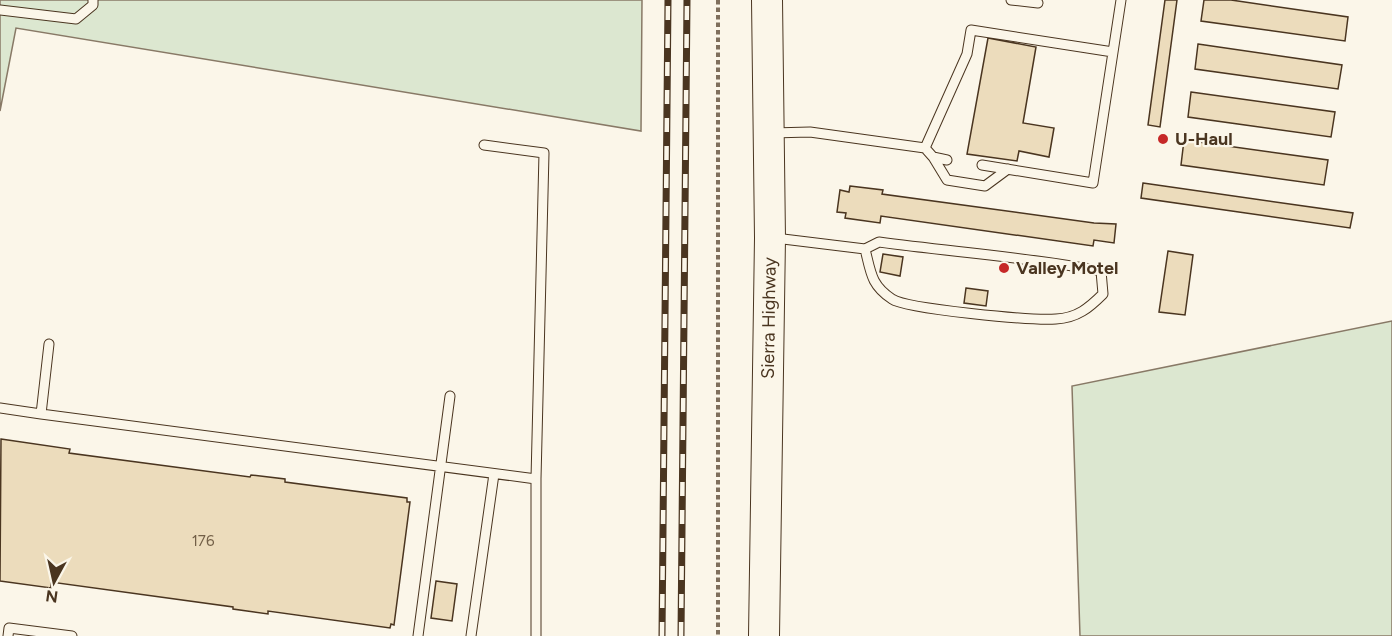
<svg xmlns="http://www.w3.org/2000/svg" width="1392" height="636" viewBox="0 0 1392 636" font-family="Figtree,sans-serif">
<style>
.green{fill:#dce7d0;stroke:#887966;stroke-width:1.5}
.building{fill:#ecdcbc;stroke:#4a3520;stroke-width:1.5}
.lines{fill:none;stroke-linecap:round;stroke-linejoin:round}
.lane-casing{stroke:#4a3520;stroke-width:11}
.primary-casing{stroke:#4a3520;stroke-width:32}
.path{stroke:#7f6f5c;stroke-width:4;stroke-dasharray:4.5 3;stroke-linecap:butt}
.lane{stroke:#fbf6e9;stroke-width:9}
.primary{stroke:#fbf6e9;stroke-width:30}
.rail-casing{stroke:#4a3520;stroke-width:7}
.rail{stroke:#fbf6e9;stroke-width:4.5;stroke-dasharray:14;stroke-linecap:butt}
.poi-dot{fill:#c62828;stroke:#fbf6e9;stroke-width:2}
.labels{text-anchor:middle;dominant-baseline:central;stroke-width:4.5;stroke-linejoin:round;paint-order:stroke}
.number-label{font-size:15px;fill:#725f47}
.poi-label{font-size:18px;font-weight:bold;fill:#4a3520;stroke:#fbf6e9;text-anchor:start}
.street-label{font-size:18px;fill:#4a3520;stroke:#fbf6e9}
</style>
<rect width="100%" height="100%" fill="#fbf6e9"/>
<path class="green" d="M0,0H642L641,131L16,28L0,111Z
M1392,321V636H1080L1072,386Z"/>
<path class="building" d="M1165,0H1177L1160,127L1148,125Z
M1204,0H1231L1348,17L1345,41L1201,21Z
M988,38L1036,47L1023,123L1054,128L1049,157L1019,151L1017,161L967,154Z
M1198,44L1342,65L1338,89L1195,69Z
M1191,92L1335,112L1331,137L1188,117Z
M1184,140L1328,160L1324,185L1181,165Z
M1143,183L1353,213L1350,228L1141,198Z
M850,186L883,190L882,194L1094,223L1116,224L1114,243L1094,240L1093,246L881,216L880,223L845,218L846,213L837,212L840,190L849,192Z
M1168,251L1193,255L1185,315L1159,312Z
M883,254L903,257L900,276L880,272Z
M966,288L988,291L986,306L964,303Z
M1,439L70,449L69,453L250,477L251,475L285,479V482L407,498V502H410L394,625L391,624L390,628L268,611V614L233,609V607L51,582V588L0,581Z
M436,581L457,584L452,621L431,618Z"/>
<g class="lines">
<defs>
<path id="lane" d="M1011,0L1038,3
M0,10L76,19L93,5V0
M772,133L810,132L925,148L933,157L947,160
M484,145L544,153L536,479
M925,148L967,54L971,30L1113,52
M933,157L947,180L985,186L1008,169
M982,165L1093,183L1121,0
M775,238L865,249L879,242C953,252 1028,257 1101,271L1103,294C1089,308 1077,318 1056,319C1034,321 906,309 892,299C871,285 871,273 865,249
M0,408L41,414L49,344
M41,414L536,479V636
M8,636L9,628L72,636
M418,636L450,396
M471,636L494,474"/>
<g id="primary">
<path id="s1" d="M764,636L770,238L767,0"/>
</g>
</defs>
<use href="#lane" class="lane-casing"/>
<use href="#primary" class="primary-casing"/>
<path class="path" d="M718,0V636"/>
<use href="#lane" class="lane"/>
<use href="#primary" class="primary"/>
<defs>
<path id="rail" d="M662,636L668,0
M681,636L687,0"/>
</defs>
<use href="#rail" class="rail-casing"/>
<use href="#rail" class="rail"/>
</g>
<g class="poi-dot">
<circle cx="1163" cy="139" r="6"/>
<circle cx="1004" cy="268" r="6"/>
</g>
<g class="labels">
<g class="number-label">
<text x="203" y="541">176</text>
</g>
<g class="poi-label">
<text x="1175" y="139">U-Haul</text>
<text x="1016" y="268">Valley Motel</text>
</g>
<g class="street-label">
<text stroke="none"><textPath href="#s1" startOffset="318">Sierra Highway</textPath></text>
</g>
</g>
<g transform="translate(54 582) rotate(188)" stroke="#fbf6e9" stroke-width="4.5" paint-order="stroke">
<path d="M0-4.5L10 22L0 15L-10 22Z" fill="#4a3520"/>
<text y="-9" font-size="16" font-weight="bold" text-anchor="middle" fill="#4a3520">N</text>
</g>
</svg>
